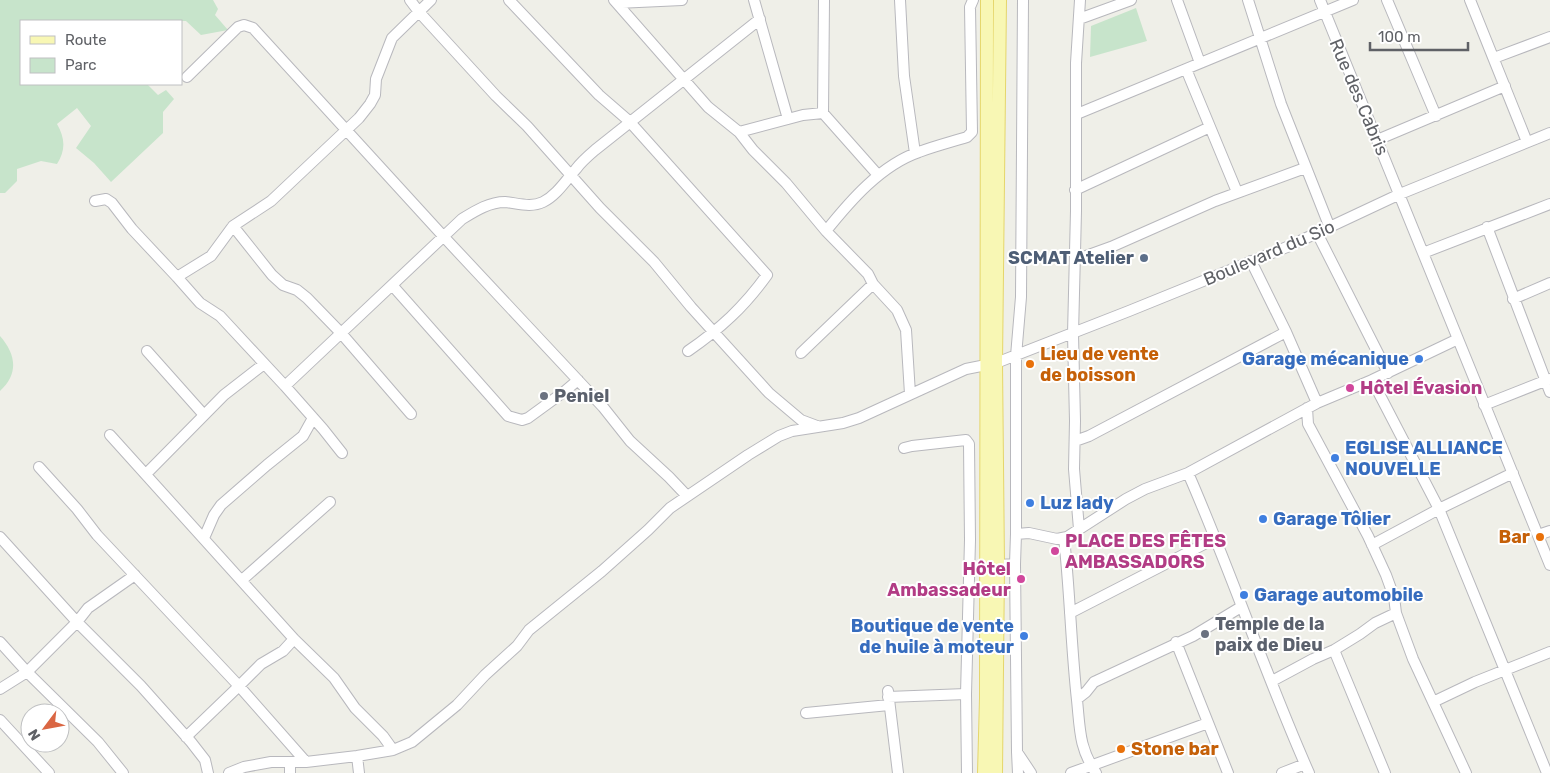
<svg xmlns="http://www.w3.org/2000/svg" width="1550" height="773" viewBox="0 0 1550 773" font-family="Rubik,sans-serif">
<style>
.green{fill:#c7e4cb}
.lines{fill:none;stroke-linecap:round;stroke-linejoin:round}
.minor-casing{stroke:#b8b8bd;stroke-width:12}
.major-casing{stroke:#e5d66b;stroke-width:14}
.minor{stroke:#fff;stroke-width:10}
.major{stroke:#f8f7b4;stroke-width:12}
.service-dot{fill:#5c6f8a;stroke:#fff;stroke-width:2}
.shop-dot{fill:#3f7fe0;stroke:#fff;stroke-width:2}
.food-dot{fill:#e8710a;stroke:#fff;stroke-width:2}
.hotel-dot{fill:#d1479c;stroke:#fff;stroke-width:2}
.worship-dot{fill:#6b7280;stroke:#fff;stroke-width:2}
.labels{text-anchor:middle;dominant-baseline:central;stroke-width:4;stroke-linejoin:round;paint-order:stroke}
.street-label{font-size:18px;fill:#5f6166;stroke:#fff}
.service-label{font-size:18px;font-weight:bold;fill:#4e5e75;stroke:#fff;text-anchor:end}
.food-label{font-size:18px;font-weight:bold;fill:#c56008;stroke:#fff;text-anchor:start}
.shop-label{font-size:18px;font-weight:bold;fill:#366cbe;stroke:#fff;text-anchor:start}
.hotel-label{font-size:18px;font-weight:bold;fill:#b23c85;stroke:#fff;text-anchor:start}
.worship-label{font-size:18px;font-weight:bold;fill:#5b616d;stroke:#fff;text-anchor:start}
</style>
<rect width="100%" height="100%" fill="#efefe8"/>
<path class="green" d="M0,0H213L218,9L215,15L228,30L201,35L186,21H21V84H147L158,95L166,90L174,99L163,112V133L111,182L94,163L76,148L91,126L77,108L57,124C65,138 66,150 57,164L41,161L17,169V181L5,193H0Z
M1136,8L1147,41L1090,57L1091,26Z
M0,336C16,354 19,374 0,391Z"/>
<g class="lines">
<defs>
<path id="minor" d="M410,0L419,12L496,96L527,126L600,208L654,262L691,307L769,393L801,420L817,426
M509,0L599,95L629,121L767,275C744,307 720,329 688,351
M614,0L708,107L739,132L753,150L786,183L826,231L868,274L873,284L897,310L906,330L910,394
M754,0L788,119
M824,0L823,113L878,175
M900,0L904,76L915,153
M1177,0L1200,63
M1248,0L1281,104L1330,228
M1320,0L1550,565
M1387,0L1436,116
M1470,0L1527,142
M617,3L682,0
M1079,19L1131,0
M1494,58L1550,37
M1186,69L1237,192
M187,77L238,27L244,25L253,28L444,237L603,407L630,441L669,477L687,496
M1077,114L1353,0
M739,132L803,115L823,113
M1377,140L1505,86
M1075,190L1210,127
M95,201L106,199L112,203L132,229L177,277
M233,226L272,275L283,285L297,290L307,298L341,333L411,414
M1487,227L1550,392
M826,231C850,201 881,165 919,152C935,146 951,142 967,137L972,132L970,7L973,0
M1317,233L1388,373
M1423,253L1550,204
M1075,260L1111,247L1215,201L1305,168
M1251,261L1286,332L1317,403
M392,285L508,416L522,420L528,418L565,391L578,380
M1513,299L1550,283
M147,351L204,415
M801,353L873,284
M1372,380L1439,509L1372,545
M285,386L462,219C475,211 489,202 505,202C517,203 531,208 543,202C557,195 566,180 576,169C581,162 588,156 595,150L760,19
M1484,405L1550,379
M1307,408L1308,424L1368,536L1386,575L1394,597L1396,613L1413,659L1466,773
M110,435L294,639L334,678L355,708L383,736L393,750
M1075,441L1089,436L1286,332
M904,448L912,446L966,440L969,444L970,540L966,694
M342,453L323,429L285,386L220,316L200,303L177,277L211,256L233,226L271,201L359,118L370,104L375,95L376,79L392,38L431,0
M39,467L77,509L97,535L239,686L306,762
M1188,473C1231,571 1265,674 1309,773
M1513,473L1439,509L1547,773
M146,474L224,395L264,364
M1079,529L1074,469L1075,421L1073,334L1076,211V63L1080,0
M1016,534V356L1021,297L1023,0
M1538,535L1550,531
M0,537L77,622L141,686L191,742L205,760L208,773
M204,538L214,515L221,505L267,465L303,436L313,418
M1064,538C1070,592 1071,646 1077,700C1080,729 1079,748 1096,773
M1015,564L1017,752L1031,773
M998,565L1015,564L1016,534L1029,533L1057,539L1067,537L1126,499L1145,489L1188,473L1317,403L1372,380L1458,339
M242,580L330,502
M1070,613L1216,538
M0,642L27,672L98,742L123,773
M1176,642L1228,773
M1334,650L1385,773
M1272,681L1313,659L1334,650L1360,634L1375,623L1396,613
M0,689L27,672L77,622L88,608L135,575
M888,691L898,773
M888,697L966,694L967,773
M1077,699L1086,692L1094,682L1193,636L1241,607
M1433,702L1475,682L1550,652
M806,713L889,705
M0,720L49,773
M186,737L239,686L261,664L283,651L294,639
M1017,752L1018,773
M357,756L359,773
M290,762V773
M229,773L244,767L271,762H306L357,756L393,750L412,742L457,705L485,675L517,646L529,630L602,571L648,530L670,508L748,455L779,436L792,431L843,423L859,418L966,369L996,363L1129,311L1287,247L1400,194L1550,133
M1071,773L1208,723
M1282,773L1305,764"/>
<path id="major" d="M984,773L986,698L987,0
M996,773L998,565L996,363L1000,0"/>
</defs>
<use href="#minor" class="minor-casing"/>
<use href="#major" class="major-casing"/>
<use href="#minor" class="minor"/>
<use href="#major" class="major"/>
</g>
<circle class="service-dot" cx="1144" cy="258" r="5"/>
<g class="shop-dot">
<circle cx="1419" cy="359" r="5"/>
<circle cx="1335" cy="458" r="5"/>
<circle cx="1030" cy="503" r="5"/>
<circle cx="1263" cy="519" r="5"/>
<circle cx="1244" cy="595" r="5"/>
<circle cx="1024" cy="636" r="5"/>
</g>
<g class="food-dot">
<circle cx="1030" cy="364" r="5"/>
<circle cx="1540" cy="537" r="5"/>
<circle cx="1121" cy="749" r="5"/>
</g>
<g class="hotel-dot">
<circle cx="1350" cy="388" r="5"/>
<circle cx="1055" cy="551" r="5"/>
<circle cx="1021" cy="579" r="5"/>
</g>
<g class="worship-dot">
<circle cx="544" cy="396" r="5"/>
<circle cx="1205" cy="634" r="5"/>
</g>
<g class="labels">
<g class="street-label">
<text transform="translate(1359 97) rotate(67)">Rue des Cabris</text>
<text transform="translate(1269 253) rotate(-23)">Boulevard du Sio</text>
</g>
<g class="service-label">
<text x="1134" y="258">SCMAT Atelier</text>
</g>
<g class="food-label">
<text x="1040" y="354">Lieu de vente<tspan x="1040" dy="21">de boisson</tspan></text>
<text x="1530" y="537" text-anchor="end">Bar</text>
<text x="1131" y="749">Stone bar</text>
</g>
<g class="shop-label">
<text x="1409" y="359" text-anchor="end">Garage mécanique</text>
<text x="1345" y="448">EGLISE ALLIANCE<tspan x="1345" dy="21">NOUVELLE</tspan></text>
<text x="1040" y="503">Luz lady</text>
<text x="1273" y="519">Garage Tôlier</text>
<text x="1254" y="595">Garage automobile</text>
<text x="1014" y="626" text-anchor="end">Boutique de vente<tspan x="1014" dy="21">de huile à moteur</tspan></text>
</g>
<g class="hotel-label">
<text x="1360" y="388">Hôtel Évasion</text>
<text x="1065" y="541">PLACE DES FÊTES<tspan x="1065" dy="21">AMBASSADORS</tspan></text>
<text x="1011" y="569" text-anchor="end">Hôtel<tspan x="1011" dy="21">Ambassadeur</tspan></text>
</g>
<g class="worship-label">
<text x="554" y="396">Peniel</text>
<text x="1215" y="624">Temple de la<tspan x="1215" dy="21">paix de Dieu</tspan></text>
</g>
</g>
<rect x="20" y="20" width="162" height="65" fill="#ffffff" stroke="#bfc0c2"/>
<rect x="30" y="36" width="25" height="8" fill="#f8f7b4" stroke="#bfc0c2"/>
<text x="65" y="45" font-size="15" fill="#5f6166">Route</text>
<rect x="30" y="58" width="25" height="15" fill="#c7e4cb" stroke="#bfc0c2"/>
<text x="65" y="70" font-size="15" fill="#5f6166">Parc</text>
<g transform="translate(45 728) rotate(238)"><circle r="24" fill="#ffffff" stroke="#bfc0c2"/>
<path d="M0-4L9 19L0 12L-9 19Z" fill="#da6643"/>
<text y="-8" font-size="14" font-weight="bold" text-anchor="middle" fill="#5f6166">N</text>
</g>
<path d="M1370 42v8h98v-8" fill="none" stroke="#5f6166" stroke-width="2.5"/>
<text x="1378" y="42" font-size="15" fill="#5f6166" stroke="#ffffff" stroke-width="4" paint-order="stroke">100 m</text>
</svg>
